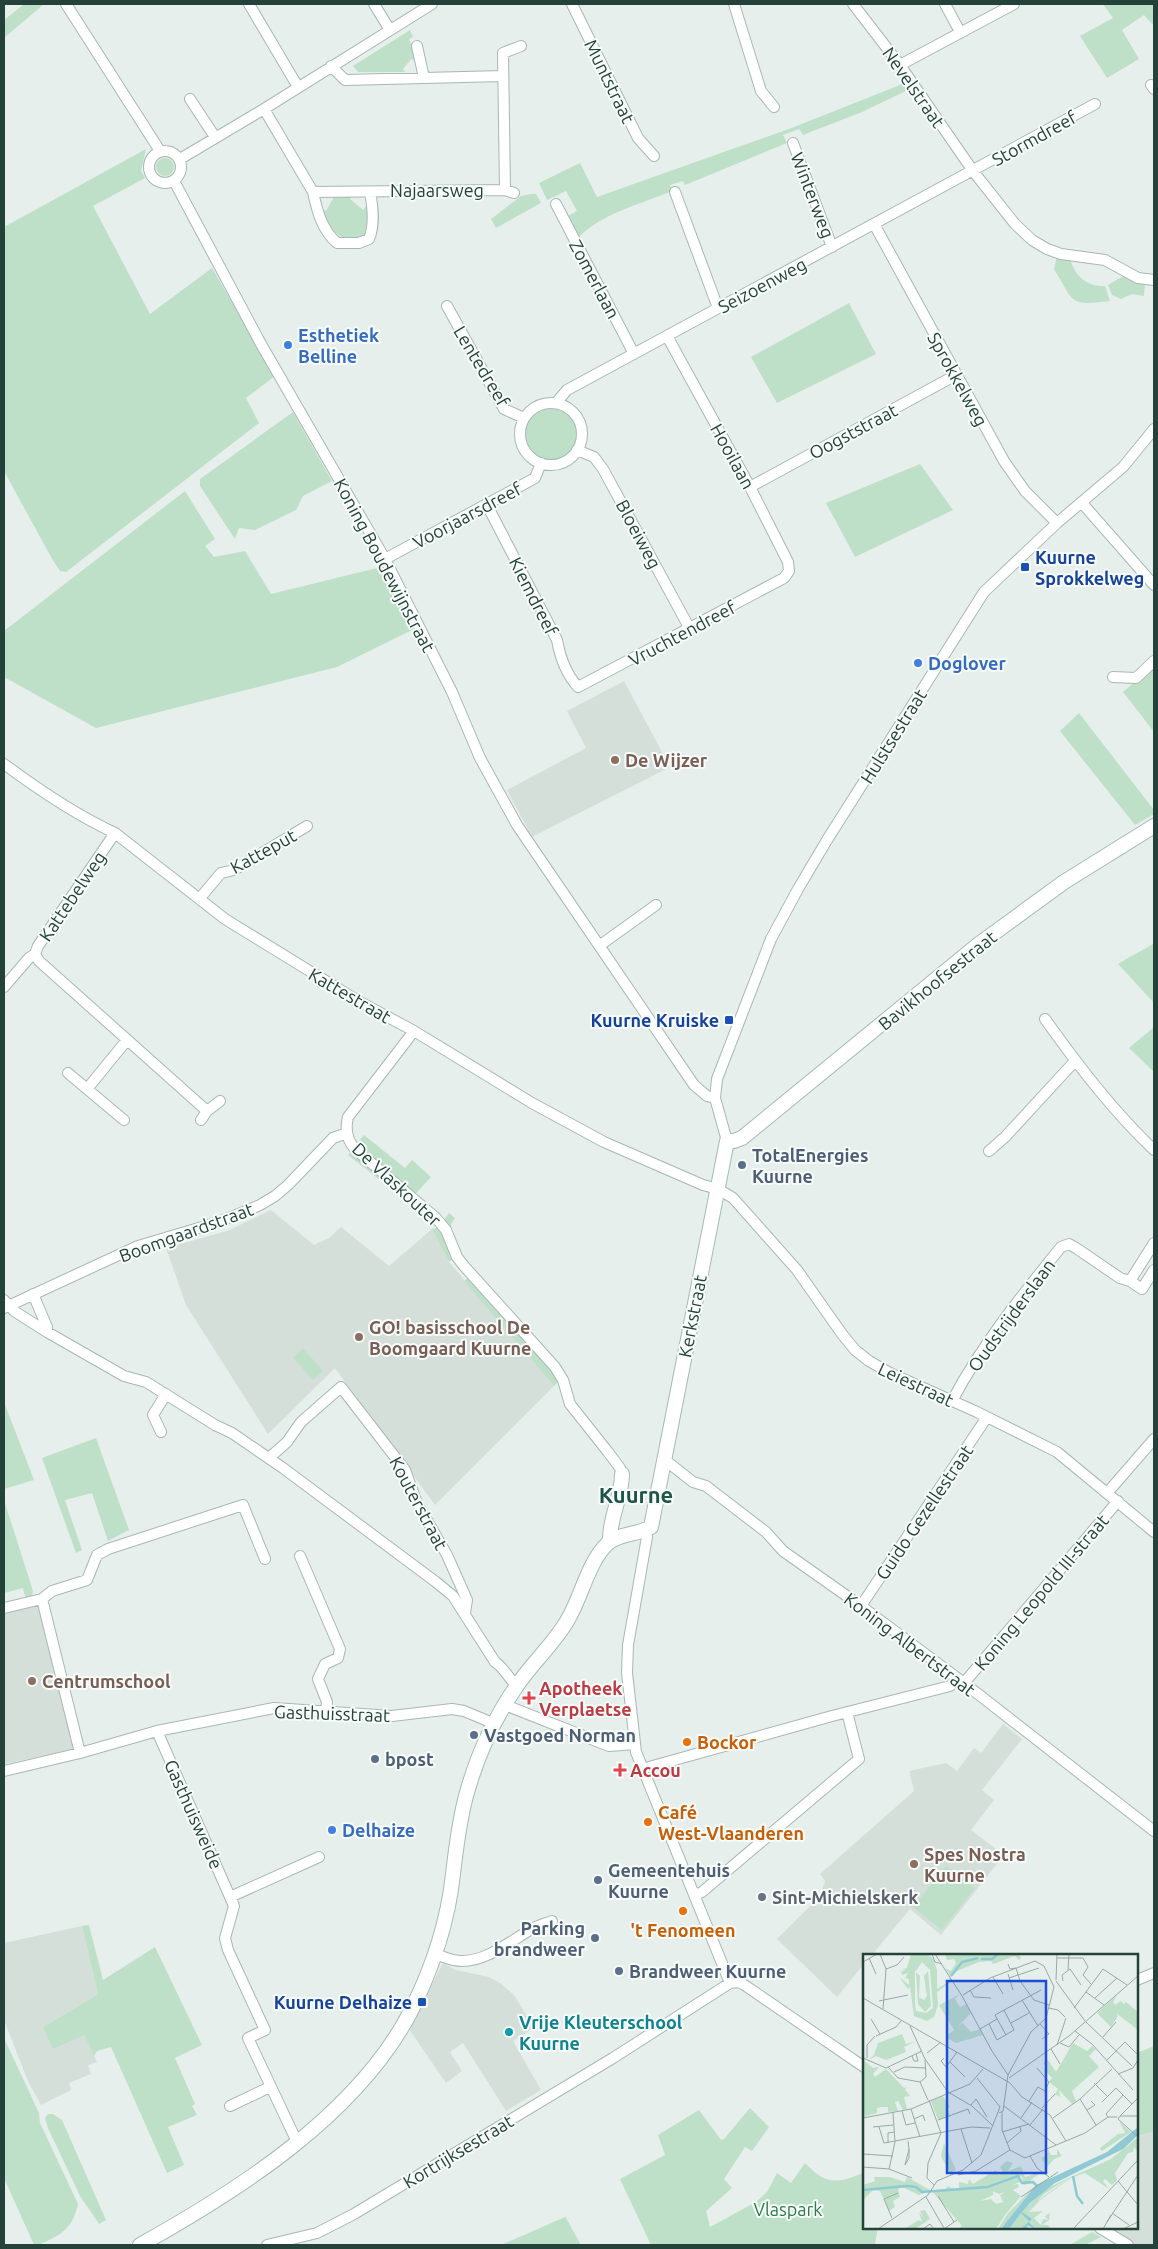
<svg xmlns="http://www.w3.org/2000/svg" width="1158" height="2249" viewBox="0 0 1158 2249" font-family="Ubuntu,sans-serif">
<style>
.built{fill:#d4dfda}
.green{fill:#bfe0c8}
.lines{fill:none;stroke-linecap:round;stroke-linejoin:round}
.street-casing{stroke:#a8b8b2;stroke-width:12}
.secondary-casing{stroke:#a4bbb3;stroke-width:16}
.street{stroke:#fff;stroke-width:10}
.secondary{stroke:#fff;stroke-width:14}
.shop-dot{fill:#3f7fe0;stroke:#f7fbf9;stroke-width:2}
.transit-dot{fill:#1a4fb4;stroke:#f7fbf9;stroke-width:2}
.education-dot{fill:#8d6e63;stroke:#f7fbf9;stroke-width:2}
.service-dot{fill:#5c6f8a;stroke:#f7fbf9;stroke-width:2}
.health-dot{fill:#e0444e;stroke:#f7fbf9;stroke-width:2}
.food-dot{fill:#e8710a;stroke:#f7fbf9;stroke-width:2}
.worship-dot{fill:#6b7280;stroke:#f7fbf9;stroke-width:2}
.culture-dot{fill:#0f9aa8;stroke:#f7fbf9;stroke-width:2}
.labels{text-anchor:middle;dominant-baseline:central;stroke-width:4;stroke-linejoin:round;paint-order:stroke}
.street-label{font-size:18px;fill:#24423a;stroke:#f7fbf9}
.shop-label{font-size:18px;font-weight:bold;fill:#366cbe;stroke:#f7fbf9;text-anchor:start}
.transit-label{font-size:18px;font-weight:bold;fill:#164399;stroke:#f7fbf9;text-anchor:end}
.education-label{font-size:18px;font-weight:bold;fill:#785e54;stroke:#f7fbf9;text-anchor:start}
.service-label{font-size:18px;font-weight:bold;fill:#4e5e75;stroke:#f7fbf9;text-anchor:start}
.health-label{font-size:18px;font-weight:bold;fill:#be3a42;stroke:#f7fbf9;text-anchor:start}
.food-label{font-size:18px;font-weight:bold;fill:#c56008;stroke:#f7fbf9;text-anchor:start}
.worship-label{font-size:18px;font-weight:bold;fill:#5b616d;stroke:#f7fbf9;text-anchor:start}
.culture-label{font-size:18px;font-weight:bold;fill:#0d838f;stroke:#f7fbf9;text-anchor:start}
.park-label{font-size:18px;fill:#2d7a4b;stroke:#f7fbf9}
.district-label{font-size:22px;font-weight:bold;fill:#1f5548;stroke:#f7fbf9}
.inset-river{fill:none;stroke:#8ec9d4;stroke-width:2.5}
.inset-road{fill:none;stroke:#98aaa4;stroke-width:1}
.view{fill:#1d4ed8;fill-opacity:0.15;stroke:#1d4ed8;stroke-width:2.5}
.inset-edge{fill:none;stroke:#24423a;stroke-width:2.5}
</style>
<rect width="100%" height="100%" fill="#e6efeb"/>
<path class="built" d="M624,681L670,767L532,837L507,790L586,748L567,711Z
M271,1210L314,1245L329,1238L341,1227L389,1266L432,1229L449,1262L554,1386L435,1505L335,1368L268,1434L186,1305L166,1248L227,1231Z
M41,1605L77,1748L4,1764V1613Z
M1003,1724L1022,1739L982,1790L994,1800L971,1830L1004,1855L941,1935L910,1909L872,1955H864V1964L837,1997L777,1939L820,1896L825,1881L820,1874L914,1791L909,1771L946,1763L957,1771L974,1748L981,1753Z
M82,1926L98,1994L43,2027L84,2035L97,2062L88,2065L91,2074L69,2083L71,2090L41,2105L28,2081L4,2020V1943Z
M443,1963L456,1970L489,1977L500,1983L514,1995L534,2028L513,2041L541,2090L506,2111L463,2043L450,2052L462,2071L446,2083L409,2029Z
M1137,2129L1140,2136L1154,2131V2245H1136L1108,2228H1137Z"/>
<path class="green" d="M24,4H44L4,38V20Z
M1103,4H1154V22L1152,24L1144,15L1122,30L1139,59L1107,78L1080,36L1113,18Z
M410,30L413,37L409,39L417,59L416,61L411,59L403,69L405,72H358L353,66Z
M902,79L908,90L862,112L803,135L799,129L783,135L787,143L685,185L683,181L670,185L672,191C641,204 602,213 578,238L568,216L577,211L566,191L547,200L539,183L580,163L597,197L789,129L900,85Z
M146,149L141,171L145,178L93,206L150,314L212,268L275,376L246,398L259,423L66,572L60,571L51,557L4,471V227Z
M156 167a9 9 0 1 1 18 0a9 9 0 1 1-18 0Z
M327,193H354L350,199L363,210L368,204L369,230L366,236L344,239L332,230L320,207L326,211L334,197Z
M531,194H536L541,203L496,228L491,219L521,196Z
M1057,256L1070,259C1075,276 1087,287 1105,286L1110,301C1068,306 1075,303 1054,269Z
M1125,275L1145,283L1144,296L1132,294L1121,299L1112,295L1108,285Z
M849,303L876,354L777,403L751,357Z
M525 435a26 26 0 1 1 52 0a26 26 0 1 1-52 0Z
M293,412L332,481L303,496L296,510L255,530L239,528L235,539L200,486V479Z
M920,464L953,510L855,557L826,503Z
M185,491L215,539L205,546L214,557L245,551L271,594L381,567L414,629L337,667L96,728L4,677V631Z
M1154,665V732L1123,692Z
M1079,713L1154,810V814L1135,825L1060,731Z
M1154,943V1003L1118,964C1130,956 1143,951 1154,943Z
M1154,1027V1072L1129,1048Z
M364,1135L405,1168L412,1160L431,1177L408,1202L348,1155Z
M449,1213L455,1218C445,1229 456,1241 462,1252L449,1262L432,1229L439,1227Z
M471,1276L560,1380L554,1386L464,1281Z
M303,1348L323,1371L313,1380L293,1358Z
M4,1402L34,1480L4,1489Z
M96,1438L129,1530L108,1541L92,1493L65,1500L82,1550L76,1553L42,1458Z
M4,1500L33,1591L32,1595L26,1600L23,1588L4,1593Z
M946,1866L975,1888L942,1930L913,1907Z
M89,1925L103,1980L155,1947L202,2045L175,2058L195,2104L192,2106L197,2115L168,2127L184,2165L167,2173L111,2047L97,2051L94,2056L84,2035L53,2049L43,2027L98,1994L82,1926Z
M4,2038L39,2113L40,2123L78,2204C72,2230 61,2235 38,2245H34L4,2178Z
M1154,2046V2131L1139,2136L1137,2129V2053Z
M750,2108L769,2127L752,2151L745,2147L724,2179L732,2188L706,2211L710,2227L756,2202L767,2192L777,2173L791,2183L805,2163C826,2185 836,2184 863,2173L864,2228H878L875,2243L876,2245H651L620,2179L665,2155L658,2135L699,2110L721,2140L724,2139Z
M48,2114H53L62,2120L106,2220L99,2224L80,2196L48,2128L45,2118Z
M565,2216L581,2245H501L565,2217Z
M1092,2232L1101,2237L1085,2245H1070Z"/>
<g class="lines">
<defs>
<path id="street" d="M66,4L160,151
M249,4L298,87
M374,4L390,30
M572,4L638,138L654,156
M734,4L761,91L774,107
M853,4L900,65L973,171L1015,224L1032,240L1047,249L1061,254L1105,260L1138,278L1154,280
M945,4L960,32
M417,46L424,78
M900,65L1014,4
M331,66L345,80L503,76
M1151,85L1154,89
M190,99L215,137
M264,109L313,192L505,190L514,193
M793,143L832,247
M149 167a16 16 0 1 1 32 0a16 16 0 1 1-32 0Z
M180,159L264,109L432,4
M174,181L261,344L385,559L452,692L480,758L517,825L694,1085L707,1096L715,1098
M505,190L503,53L521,46
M313,192C317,211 322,230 337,243H359L369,239C375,225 373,208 370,192
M675,192L718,308
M556,204L634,354
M874,224L1004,461L1025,491L1057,523
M447,306L504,409L524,418
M556,403L567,390L1095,104
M520 434a31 31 0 1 1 62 0a31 31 0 1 1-62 0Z
M577,450L594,457L603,469L690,629
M750,487L956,375
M1082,503L1154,585
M487,505L557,640C560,657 566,674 578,687L784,578L789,571L788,562L750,487L667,336
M385,559L535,478L541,463
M1113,677L1136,678L1154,661
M4,764C39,790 76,815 115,833L225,919L360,1002L414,1031L532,1103L604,1142L703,1185L718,1189L733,1198L797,1270L842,1334L855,1350L869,1361L890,1373L977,1412L1057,1452L1154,1532
M200,898L221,873L234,870L307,826
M599,946L656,905
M35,954L39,961L207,1111L201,1120
M35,954L38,946L115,833
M4,987L29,958L35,954
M1045,1019C1078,1065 1112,1110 1154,1150
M414,1031L348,1117C345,1129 347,1140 355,1149L436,1218L446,1230L457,1257L464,1266L555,1367L563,1380L570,1404L608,1452L620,1468L622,1474
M68,1073L124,1120
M87,1089L127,1040
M207,1111L220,1101
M727,1141L715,1098L717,1079L771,939L798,889L827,840L984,592L1057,523L1123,467L1154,429
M989,1151L1005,1137L1075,1061
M1130,1281L1154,1243
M33,1294L47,1327V1332
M4,1300L14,1311L47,1332L124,1376L146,1382L215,1425L232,1433L283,1468L436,1582L453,1596L495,1662C504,1667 508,1679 517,1685
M4,1308L138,1246L219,1222L260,1205L275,1196L288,1185L333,1138L347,1133
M952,1401C981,1346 1022,1295 1061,1247L1069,1244L1076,1248L1120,1278L1130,1281L1142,1289L1154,1270
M161,1432L153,1415L166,1394
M269,1458L287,1442L301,1422L341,1387L405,1470L417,1503L447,1555L467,1600L465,1613
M665,1460L693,1482L706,1486L766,1532L783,1551L861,1606L964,1683L1154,1831
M1108,1492L1154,1439
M644,1532L647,1537L628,1645L627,1673L636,1752L730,1983
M300,1556L340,1649L338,1658L325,1664L318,1679L327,1702L326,1712
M42,1599L80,1753
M861,1606L987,1417
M4,1608L42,1599L52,1591L87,1580L97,1555L108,1549L243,1505L265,1559
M964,1683L1118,1501
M505,1705L609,1746L635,1744
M157,1731L234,1906L225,1938L228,1950L265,2030L248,2038L297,2142
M642,1769L832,1716L950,1686L957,1679
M4,1771L80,1753L157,1731L274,1708L392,1716L452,1709L464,1711L495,1724
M695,1895L702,1892L859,1759L847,1712
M230,1897L319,1857
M435,1954C444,1957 452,1961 462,1961C487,1961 509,1942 530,1930C536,1926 544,1924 552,1921
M1137,1980L1154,1973
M230,2106L270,2087
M1100,2228L1128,2245
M267,2245L317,2233L354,2214L613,2058L730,1983L738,1982L743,1984L864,2067"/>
<path id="secondary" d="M610,1541C609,1518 622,1497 622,1474
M140,2245C239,2190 357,2115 411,2011C432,1969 448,1921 453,1874C456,1848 459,1822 466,1796C476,1759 494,1719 516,1687C531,1664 553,1645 567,1621C582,1597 587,1563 608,1543C620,1533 638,1535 651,1527L727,1141H734L742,1138L979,944L1064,882L1154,826"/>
</defs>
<use href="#street" class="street-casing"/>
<use href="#secondary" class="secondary-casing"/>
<use href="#street" class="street"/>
<use href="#secondary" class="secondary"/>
</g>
<g class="shop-dot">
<circle cx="288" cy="345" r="5"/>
<circle cx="918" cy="663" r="5"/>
<circle cx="332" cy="1830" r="5"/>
</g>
<g class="transit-dot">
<rect x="1020" y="562" width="10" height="10" rx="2.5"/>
<rect x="724" y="1015" width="10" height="10" rx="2.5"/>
<rect x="417" y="1997" width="10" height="10" rx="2.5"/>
</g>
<g class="education-dot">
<circle cx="615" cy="760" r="5"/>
<circle cx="359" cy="1337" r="5"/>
<circle cx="32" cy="1681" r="5"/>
<circle cx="914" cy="1864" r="5"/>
</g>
<g class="service-dot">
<circle cx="742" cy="1165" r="5"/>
<circle cx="474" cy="1735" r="5"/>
<circle cx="375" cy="1759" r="5"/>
<circle cx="598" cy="1880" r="5"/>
<circle cx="595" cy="1938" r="5"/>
<circle cx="619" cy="1971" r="5"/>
</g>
<g class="health-dot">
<path d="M526.5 1690.5h5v5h5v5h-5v5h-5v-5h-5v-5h5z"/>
<path d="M617.5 1762.5h5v5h5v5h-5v5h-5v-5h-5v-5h5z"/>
</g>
<g class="food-dot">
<circle cx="687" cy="1742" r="5"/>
<circle cx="648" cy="1822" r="5"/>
<circle cx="683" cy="1911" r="5"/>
</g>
<circle class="worship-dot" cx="762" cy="1897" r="5"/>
<circle class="culture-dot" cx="509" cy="2032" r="5"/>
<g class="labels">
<g class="street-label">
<text transform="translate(610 81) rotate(64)">Muntstraat</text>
<text transform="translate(914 87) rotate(55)">Nevelstraat</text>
<text transform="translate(1034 138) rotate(-29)">Stormdreef</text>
<text x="437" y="190">Najaarsweg</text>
<text transform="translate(813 195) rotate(69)">Winterweg</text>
<text transform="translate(595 279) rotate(62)">Zomerlaan</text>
<text transform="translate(762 285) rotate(-28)">Seizoenweg</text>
<text transform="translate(482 366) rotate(59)">Lentedreef</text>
<text transform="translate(958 379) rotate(61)">Sprokkelweg</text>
<text transform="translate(853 431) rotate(-28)">Oogststraat</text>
<text transform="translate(733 456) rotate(61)">Hooilaan</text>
<text transform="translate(467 515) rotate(-28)">Voorjaarsdreef</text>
<text transform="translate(639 534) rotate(62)">Bloeiweg</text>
<text transform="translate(385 565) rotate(62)">Koning Boudewijnstraat</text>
<text transform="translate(534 596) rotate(63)">Kiemdreef</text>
<text transform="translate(682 633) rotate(-28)">Vruchtendreef</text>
<text transform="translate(893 736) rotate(-58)">Hulstsestraat</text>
<text transform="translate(263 851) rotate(-29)">Katteput</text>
<text transform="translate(72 896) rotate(-56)">Kattebelweg</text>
<text transform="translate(937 980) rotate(-39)">Bavikhoofsestraat</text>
<text transform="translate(350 995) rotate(30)">Kattestraat</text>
<text transform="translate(397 1184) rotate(43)">De Vlaskouter</text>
<text transform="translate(186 1232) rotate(-20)">Boomgaardstraat</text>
<text transform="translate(1011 1315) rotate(-54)">Oudstrijderslaan</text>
<text transform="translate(692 1316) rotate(-79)">Kerkstraat</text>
<text transform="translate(916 1384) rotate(25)">Leiestraat</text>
<text transform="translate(419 1503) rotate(62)">Kouterstraat</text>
<text transform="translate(924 1512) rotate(-56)">Guido Gezellestraat</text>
<text transform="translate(1041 1592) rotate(-50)">Koning Leopold III-straat</text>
<text transform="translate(910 1644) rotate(37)">Koning Albertstraat</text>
<text transform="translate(332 1713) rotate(2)">Gasthuisstraat</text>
<text transform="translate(194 1814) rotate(66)">Gasthuisweide</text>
<text transform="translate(458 2151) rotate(-31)">Kortrijksestraat</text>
</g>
<g class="shop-label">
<text x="298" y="335">Esthetiek<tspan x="298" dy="21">Belline</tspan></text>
<text x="928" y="663">Doglover</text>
<text x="342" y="1830">Delhaize</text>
</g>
<g class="transit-label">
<text x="1035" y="557" text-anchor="start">Kuurne<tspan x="1035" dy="21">Sprokkelweg</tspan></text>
<text x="719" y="1020">Kuurne Kruiske</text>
<text x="412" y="2002">Kuurne Delhaize</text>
</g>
<g class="education-label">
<text x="625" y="760">De Wijzer</text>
<text x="369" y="1327">GO! basisschool De<tspan x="369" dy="21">Boomgaard Kuurne</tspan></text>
<text x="42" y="1681">Centrumschool</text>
<text x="924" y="1854">Spes Nostra<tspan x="924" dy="21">Kuurne</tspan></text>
</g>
<g class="service-label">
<text x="752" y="1155">TotalEnergies<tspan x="752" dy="21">Kuurne</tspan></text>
<text x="484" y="1735">Vastgoed Norman</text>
<text x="385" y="1759">bpost</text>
<text x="608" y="1870">Gemeentehuis<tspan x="608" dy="21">Kuurne</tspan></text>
<text x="585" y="1928" text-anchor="end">Parking<tspan x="585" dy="21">brandweer</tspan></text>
<text x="629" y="1971">Brandweer Kuurne</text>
</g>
<g class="health-label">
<text x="539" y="1688">Apotheek<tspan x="539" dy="21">Verplaetse</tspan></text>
<text x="630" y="1770">Accou</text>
</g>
<g class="food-label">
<text x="697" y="1742">Bockor</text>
<text x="658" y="1812">Café<tspan x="658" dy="21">West-Vlaanderen</tspan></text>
<text x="683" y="1930" text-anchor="middle">'t Fenomeen</text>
</g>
<g class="worship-label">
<text x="772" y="1897">Sint-Michielskerk</text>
</g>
<g class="culture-label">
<text x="519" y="2022">Vrije Kleuterschool<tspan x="519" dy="21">Kuurne</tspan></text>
</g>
<g class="park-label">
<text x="788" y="2209">Vlaspark</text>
</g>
<g class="district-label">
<text x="636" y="1494">Kuurne</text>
</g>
</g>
<g transform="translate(863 1954)">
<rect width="275" height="275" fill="#e6efeb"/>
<path d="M48,0H63L70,4L74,16V35L87,27L85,22L89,27L74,38L75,51L71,63L64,67L51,62L47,33L45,35L36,23L46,31V25L42,24L45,19L39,21L38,18L43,15L37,16L44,14ZM59,8L67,16L70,54L63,59L53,57L52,50V18ZM82,0H156L158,4L156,6L152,2L130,10L128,7L116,8L94,17L88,23L82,14L88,17L93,9L91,5L84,6ZM65,17L68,52L62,58L55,50L53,18L57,22L56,43L61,46L64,42L61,22ZM97,40L92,45L97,53L103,50L108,59L95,72L100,69L108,78L117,75L120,81L93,89L82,83L91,76L76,51ZM254,41L250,48L252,51L258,47L261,50L263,48L275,58V76L253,59L255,62L248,73L234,59ZM39,80L43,90L53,87L41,93L43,98L23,106L13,102L5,106L11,101L15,89ZM210,89L224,97L229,92L233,95L226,102L236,113L209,137L213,147L209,150L196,136L197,143L192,140L195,135L186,128L189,124L181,116L184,114L180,109L185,106L193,118ZM0,106L10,114L16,113L10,120L12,123L23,115L41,134L44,133L42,136L47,142L41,143L44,155L40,156L35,147L32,148L35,157L25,158V153H19L14,154V159L0,163ZM80,142L87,153L85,154L87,163L75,166L68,147ZM256,167L268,178L239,197L237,194L255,180L262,179ZM274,184L275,197L271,193L270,198L265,199L252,219L254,226L249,231L242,225L240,227L246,235L222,219L208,224L177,246L166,258L180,257L171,264L178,271L180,265L185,266L182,262L187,259L186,266L179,271H185L188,275H173L166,267L163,270L167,275L162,271L160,275H146L160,256L183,235L209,222L181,240L174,247L208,223L248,205ZM81,189L93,216L87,219L78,202ZM185,195L188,201H194V195L199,202L191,205L184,213L178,204L184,201ZM144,207L150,209L145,217L158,212L162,223L178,218L166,228H160L159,223L155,222L135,228L126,234L156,223L159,229H170L173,231V234L138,275H135L145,259L172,232L170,229L161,231L157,228L149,231L155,230L156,233L150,236L158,242L142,261L133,275H95L99,272L69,237L81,236L85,232L92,236L77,237L118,234L96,235V228L105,230L106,225L110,230L133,216L136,221L140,218L137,213ZM130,237L136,240L143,237L137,241L140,248L133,250L128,245L117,247L130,241ZM11,223H27L42,228L44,223L67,236L56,241L39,233L35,235L37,243L30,247L32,253L26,257L17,237L10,236L0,246V231L12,227ZM62,256L67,265L52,275H41L56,266L59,268L56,258L61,265L57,257Z" fill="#bfe0c8" fill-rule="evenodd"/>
<path d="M275,173V181L260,195L192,229L167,249L159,258L169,265L166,268L173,275L163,271L166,275L159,274L166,267L158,259L146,275H138L173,231L244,198Z" fill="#8ec9d4"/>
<path class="inset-river" d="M118,5H129L135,0M88,22L99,8L115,4M210,222L214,242L220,250M0,236L44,232L53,233L59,238L125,233L155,222L159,229L170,228L175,233"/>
<path class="inset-road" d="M17,0L23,15L20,55M69,0L72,8L79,10M72,0L99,42M6,4L13,20M194,4H220L225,13L220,21L228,30M0,8L14,0M145,10L147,15L153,14L157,27L171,46L186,51M23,15L34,11L41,3M205,16L206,0M145,20L150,36M130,23L140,40M146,24L176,14M193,26L194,0M193,27L222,67M200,27L199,21L207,15L218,31M107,36L111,43L128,44M223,38L241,51M100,41L127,24L172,7L181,12L191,33M99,42L129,97L145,121L140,157L136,159M0,44L147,129L159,143L187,161L203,187M232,44L254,24M159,46L175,72M16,47L45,41M186,54L195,56L202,63M211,54L240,15L264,31M132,61L178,36M132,61L143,81M8,65L17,80M223,68L269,112M148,69L166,59M126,70L134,86L151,76L141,56M177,70L186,80L179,85M47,72L62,105L85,138L109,152L129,171M117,75L134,65M212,77L229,90L270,136M13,82L33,73L38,67M240,83L253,68M197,89L206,93L216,81M194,91L203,64M188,95L197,110M64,99L78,88M49,102L51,107H55L53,100M0,104L23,114L59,97M4,104V91L12,82M81,104L78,107L83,113L94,98M243,107L262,88L275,101M87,108L102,123M25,113L35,124L57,128M174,114L186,128M31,118L42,113L63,114M255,120L270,114L275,106M145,121L168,78L183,64L191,33M146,124L206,82L275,22M57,128L63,123L62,106M57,128L65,146M231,129L244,142M217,145L233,171M66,146L78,179L65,209L64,224L71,231M166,147L175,133L182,137L186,128M239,148L253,134L269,150M108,151L113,145L124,163M141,152L193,191M179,154L192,140M48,155L57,183M224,156L232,151L228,147M39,157L43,171L52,169M139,158V176L147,196M257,162L255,165L275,183M257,162L275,144M257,162H275M245,163L243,160L260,141M0,164L48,155L107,130L120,115M158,164L169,148M190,164L217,145L249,115M51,165L60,161L62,167M75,166L105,155L107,160M167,171L180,155M10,173L30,171M16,173L21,189L108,173L127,174M98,175L109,209M139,178L166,170M45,187L46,195V204L42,211L46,195M25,189V179L31,178M144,189L158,177L157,173M147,196L162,204L222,179L245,163H254M0,200L30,202M167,202L174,214L186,223M0,213L26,215L49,224M26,215L32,188L30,159M95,221L113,217L147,196M255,227L275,251M75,242L91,268M63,243L81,274M158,243L195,218M249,259L266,271M29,264L21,245L35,239M244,268L275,221M15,275L65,241L74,227L100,216L118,201L137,153L114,124M60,275L67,270L71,275M81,275L94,266M210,275L275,206M240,275L248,261M260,275L275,268"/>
<path class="view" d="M84,27H183V219H84Z"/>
<rect width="275" height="275" class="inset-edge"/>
</g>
<rect width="1158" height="2249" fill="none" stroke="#24423a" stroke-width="10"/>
</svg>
